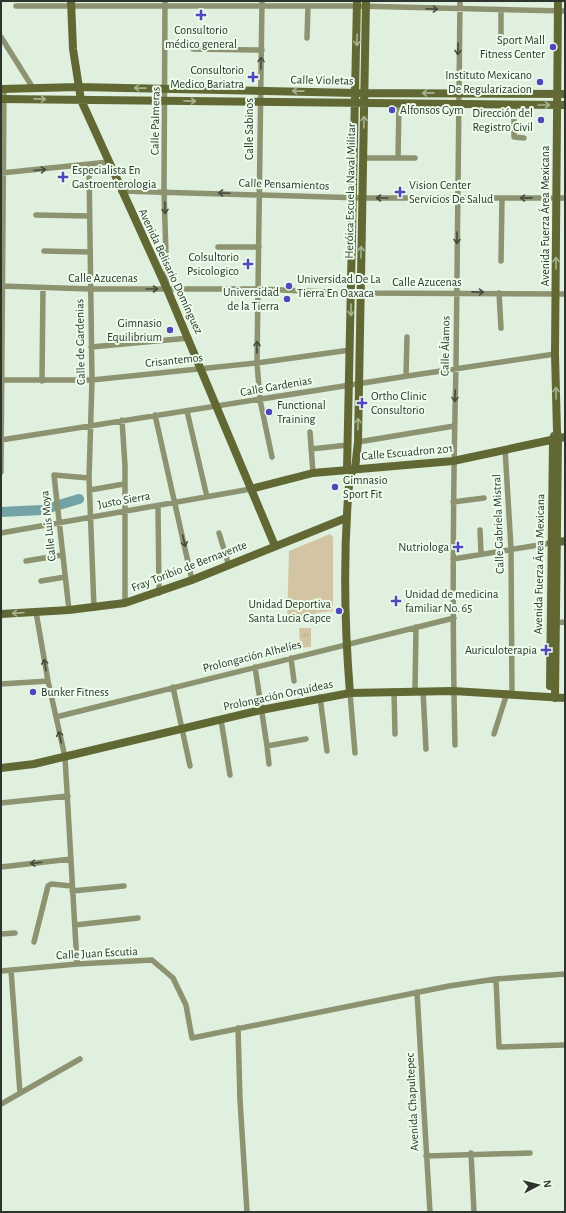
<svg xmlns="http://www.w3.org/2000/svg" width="566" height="1213" viewBox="0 0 566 1213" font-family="'Alegreya Sans',sans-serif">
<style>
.park{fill:url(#park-tufts)}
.pitch{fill:#d3c5a3}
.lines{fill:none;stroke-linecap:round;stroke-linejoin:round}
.river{stroke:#73a3a4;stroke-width:10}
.street{stroke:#8d9370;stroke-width:5.5}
.secondary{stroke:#616834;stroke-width:8}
.oneway{stroke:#464c3e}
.oneway2{stroke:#a7b290}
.poi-dot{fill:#4f47be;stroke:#edfdec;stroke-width:1.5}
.labels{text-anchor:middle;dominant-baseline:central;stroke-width:4;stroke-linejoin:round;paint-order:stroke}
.poi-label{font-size:12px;fill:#2e352e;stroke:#edfdec;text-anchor:end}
.street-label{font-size:12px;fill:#2e352e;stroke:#edfdec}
</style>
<defs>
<pattern id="park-tufts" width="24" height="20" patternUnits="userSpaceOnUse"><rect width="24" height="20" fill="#d3c5a3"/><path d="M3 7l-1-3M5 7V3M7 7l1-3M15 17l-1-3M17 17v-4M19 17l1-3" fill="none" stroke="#b5aa8d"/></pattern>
</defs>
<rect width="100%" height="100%" fill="#e0f0df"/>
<path class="park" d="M299,628H311V647L300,648Z"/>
<path class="pitch" d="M330,534L333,537V611L316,613L308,622H287L289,551Z"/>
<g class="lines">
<path class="river" d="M1,512L42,510L79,499"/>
<path class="street" d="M165,1L164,191L167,287
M262,1L257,363L260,400L272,457
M16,6H357L565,11
M1,37L33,88
M307,38L308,6
M501,40V11
M193,49L262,50
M514,104V137L524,138
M363,158H415
M398,158L399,104
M89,165L92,380L89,478L94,608
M1,173L109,162
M121,191L362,198H565
M36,215L89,216
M218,247H259
M44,251L90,252
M501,261L502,199
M1,286L91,289H259L351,293L565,294
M499,293L501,328
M91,347L189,338
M406,376L407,337
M1,380H92L257,363L350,350
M42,381L43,288
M187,411L207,497
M155,415L192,580
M122,420L125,466V603
M310,432L313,473
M1,440C185,410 370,381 555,354
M358,442L454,426
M311,449L348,445
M505,449L511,548L512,694
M1,472L4,89
M90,490L124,484
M453,502L484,498
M158,506L159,593
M480,530L481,553
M1,533L251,489
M219,533L229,566
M453,559L551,543
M26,561L62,555
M41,581L65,577
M69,610L54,475L89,478
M36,612L48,681L65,757L77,964
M554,623L565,622
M291,658L294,681
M255,667L267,746L306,739
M1,684L48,681
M173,687L190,766
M394,691L395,734
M415,691L416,627
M423,691L426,749
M350,693L355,753
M320,697L327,751
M56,717L454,618
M221,720L230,775
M494,734L507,693
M455,745C452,619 453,493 456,367C458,245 458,123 460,1
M267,746L269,764
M1,803L68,796
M1,867L71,859
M72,891L124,886
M75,925L138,918
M1,934L15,933
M34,942L48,886L51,884L72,886
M11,970L20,1093
M1,971L77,964L152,960L173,978L186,1005L192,1038L449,986L496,979L565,974
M496,979L499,1047L565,1045
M417,992L430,1212
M238,1028L240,1100L247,1212
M1,1104L80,1059
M471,1153L474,1212
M426,1156L530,1153"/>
<path class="secondary" d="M71,1L73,49L81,100L167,289L275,546
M1,89L78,87L356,93L565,94
M1,99L565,105
M350,474L355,469L358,442L366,1
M251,489L313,473L453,461L565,437
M551,543L565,541
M1,614L69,610L125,603L192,580L346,518
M550,686L553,440L554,436
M350,693C344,620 343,547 350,474L347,470L357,1
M555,698L558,439L557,432L555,354L558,1
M1,768L34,764L261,710L350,693L453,691L565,698"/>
</g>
<defs><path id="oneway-shaft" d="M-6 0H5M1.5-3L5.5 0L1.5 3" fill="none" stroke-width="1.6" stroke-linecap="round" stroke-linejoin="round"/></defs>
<g class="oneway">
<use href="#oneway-shaft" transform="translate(432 9) rotate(2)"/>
<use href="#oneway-shaft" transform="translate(458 49) rotate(92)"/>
<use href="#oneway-shaft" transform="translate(261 63) rotate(-88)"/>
<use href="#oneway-shaft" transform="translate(40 170) rotate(-5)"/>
<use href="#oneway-shaft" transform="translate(224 193) rotate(-178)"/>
<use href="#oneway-shaft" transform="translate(382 198) rotate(-180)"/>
<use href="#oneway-shaft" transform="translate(526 198) rotate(179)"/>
<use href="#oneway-shaft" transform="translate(165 208) rotate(88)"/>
<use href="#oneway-shaft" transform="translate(457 238) rotate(90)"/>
<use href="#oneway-shaft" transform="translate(152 289)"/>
<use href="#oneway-shaft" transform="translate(478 292) rotate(1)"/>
<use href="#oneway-shaft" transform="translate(257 347) rotate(-89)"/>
<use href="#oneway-shaft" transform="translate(455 396) rotate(92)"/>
<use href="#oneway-shaft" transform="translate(184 541) rotate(77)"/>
<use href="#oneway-shaft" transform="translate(45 665) rotate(-100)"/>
<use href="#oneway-shaft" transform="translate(60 737) rotate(-103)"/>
<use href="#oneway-shaft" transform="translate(36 863) rotate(173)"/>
</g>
<g class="oneway2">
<use href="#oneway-shaft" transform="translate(357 40) rotate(91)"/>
<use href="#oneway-shaft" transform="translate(140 88) rotate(-179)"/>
<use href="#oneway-shaft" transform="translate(298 91) rotate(-179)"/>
<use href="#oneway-shaft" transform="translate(428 93) rotate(179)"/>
<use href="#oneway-shaft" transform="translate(40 99) rotate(1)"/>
<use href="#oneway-shaft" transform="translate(190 101) rotate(1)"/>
<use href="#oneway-shaft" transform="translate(544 105)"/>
<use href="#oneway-shaft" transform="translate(364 122) rotate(-89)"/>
<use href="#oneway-shaft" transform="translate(361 252) rotate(-89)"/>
<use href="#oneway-shaft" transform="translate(556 263) rotate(-90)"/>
<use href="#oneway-shaft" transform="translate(351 310) rotate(91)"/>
<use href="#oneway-shaft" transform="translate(556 393) rotate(-91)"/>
<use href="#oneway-shaft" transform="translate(358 424) rotate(-88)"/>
<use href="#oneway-shaft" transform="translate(18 613) rotate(176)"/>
</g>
<g class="poi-dot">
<path d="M199 9h4v4h4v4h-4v4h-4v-4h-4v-4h4z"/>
<circle cx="553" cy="47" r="4"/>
<path d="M251 71h4v4h4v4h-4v4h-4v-4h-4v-4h4z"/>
<circle cx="540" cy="82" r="4"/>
<circle cx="392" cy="110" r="4"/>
<circle cx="541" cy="120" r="4"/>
<path d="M61 171h4v4h4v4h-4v4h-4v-4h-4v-4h4z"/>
<path d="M398 186h4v4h4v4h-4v4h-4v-4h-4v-4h4z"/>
<path d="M246 258h4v4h4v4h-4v4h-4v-4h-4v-4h4z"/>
<circle cx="289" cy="286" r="4"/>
<circle cx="287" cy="299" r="4"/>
<circle cx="170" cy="330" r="4"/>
<path d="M360 397h4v4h4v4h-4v4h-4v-4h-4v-4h4z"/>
<circle cx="269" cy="412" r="4"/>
<circle cx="335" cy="487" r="4"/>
<path d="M456 541h4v4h4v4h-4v4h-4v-4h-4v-4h4z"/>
<path d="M394 595h4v4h4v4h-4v4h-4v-4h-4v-4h4z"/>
<circle cx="339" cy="611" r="4"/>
<path d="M544 644h4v4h4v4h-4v4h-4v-4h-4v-4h4z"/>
<circle cx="33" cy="692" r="4"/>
</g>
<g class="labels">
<g class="poi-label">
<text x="201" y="30" text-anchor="middle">Consultorio<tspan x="201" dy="14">médico general</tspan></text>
<text x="545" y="40">Sport Mall<tspan x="545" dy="14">Fitness Center</tspan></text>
<text x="244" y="70">Consultorio<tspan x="244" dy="14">Medico Bariatra</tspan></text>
<text x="532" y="75">Instituto Mexicano<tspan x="532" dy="14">De Regularizacion</tspan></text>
<text x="400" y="110" text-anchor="start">Alfonsos Gym</text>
<text x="533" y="113">Dirección del<tspan x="533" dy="14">Registro Civil</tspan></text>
<text x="72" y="170" text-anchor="start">Especialista En<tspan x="72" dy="14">Gastroenterologia</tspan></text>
<text x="409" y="185" text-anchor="start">Vision Center<tspan x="409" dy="14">Servicios De Salud</tspan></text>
<text x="239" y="257">Colsultorio<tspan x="239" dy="14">Psicologico</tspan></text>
<text x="297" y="279" text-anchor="start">Universidad De La<tspan x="297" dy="14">Tierra En Oaxaca</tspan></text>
<text x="279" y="292">Universidad<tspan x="279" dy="14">de la Tierra</tspan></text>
<text x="162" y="323">Gimnasio<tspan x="162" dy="14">Equilibrium</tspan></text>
<text x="371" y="396" text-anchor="start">Ortho Clinic<tspan x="371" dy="14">Consultorio</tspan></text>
<text x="277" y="405" text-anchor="start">Functional<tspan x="277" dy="14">Training</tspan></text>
<text x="343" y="480" text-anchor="start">Gimnasio<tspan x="343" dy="14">Sport Fit</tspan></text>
<text x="449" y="547">Nutriologa</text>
<text x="405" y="594" text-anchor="start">Unidad de medicina<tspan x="405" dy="14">familiar No. 65</tspan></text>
<text x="331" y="604">Unidad Deportiva<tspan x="331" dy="14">Santa Lucia Capce</tspan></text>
<text x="537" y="650">Auriculoterapia</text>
<text x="41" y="692" text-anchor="start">Bunker Fitness</text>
</g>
<g class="street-label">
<text transform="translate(322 80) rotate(1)">Calle Violetas</text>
<text transform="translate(155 121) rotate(-89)">Calle Palmeras</text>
<text transform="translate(249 129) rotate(-90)">Calle Sabinos</text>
<text transform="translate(284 184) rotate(2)">Calle Pensamientos</text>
<text transform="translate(350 191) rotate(-89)">Heróica Escuela Naval Militar</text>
<text transform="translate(545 216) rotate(-90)">Avenida Fuerza Área Mexicana</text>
<text transform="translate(171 271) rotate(65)">Avenida Belisario Domínguez</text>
<text x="103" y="278">Calle Azucenas</text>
<text x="427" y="282">Calle Azucenas</text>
<text transform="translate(80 342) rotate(-91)">Calle de Gardenias</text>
<text transform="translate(445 346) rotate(-89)">Calle Álamos</text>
<text transform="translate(174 360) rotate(-6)">Crisantemos</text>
<text transform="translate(276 386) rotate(-10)">Calle Gardenias</text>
<text transform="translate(407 452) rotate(-5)">Calle Escuadron 201</text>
<text transform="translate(124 500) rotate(-10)">Justo Sierra</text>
<text transform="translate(498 524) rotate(-92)">Calle Gabriela Mistral</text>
<text transform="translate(48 526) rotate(-96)">Calle Luis Moya</text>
<text transform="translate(539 564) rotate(-89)">Avenida Fuerza Área Mexicana</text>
<text transform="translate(189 566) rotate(-21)">Fray Toribio de Bernavente</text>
<text transform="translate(252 656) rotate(-14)">Prolongación Alhelíes</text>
<text transform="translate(278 695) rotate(-12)">Prolongación Orquídeas</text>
<text transform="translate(97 953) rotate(-3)">Calle Juan Escutia</text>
<text transform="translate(412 1102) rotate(-93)">Avenida Chapultepec</text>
</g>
</g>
<rect width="566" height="1213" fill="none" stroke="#2e352e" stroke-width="4"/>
<g transform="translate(538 1185) rotate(83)" stroke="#edfdec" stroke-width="3" paint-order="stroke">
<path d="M0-3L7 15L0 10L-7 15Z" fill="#2e352e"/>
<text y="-6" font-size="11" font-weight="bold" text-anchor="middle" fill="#2e352e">N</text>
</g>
</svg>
